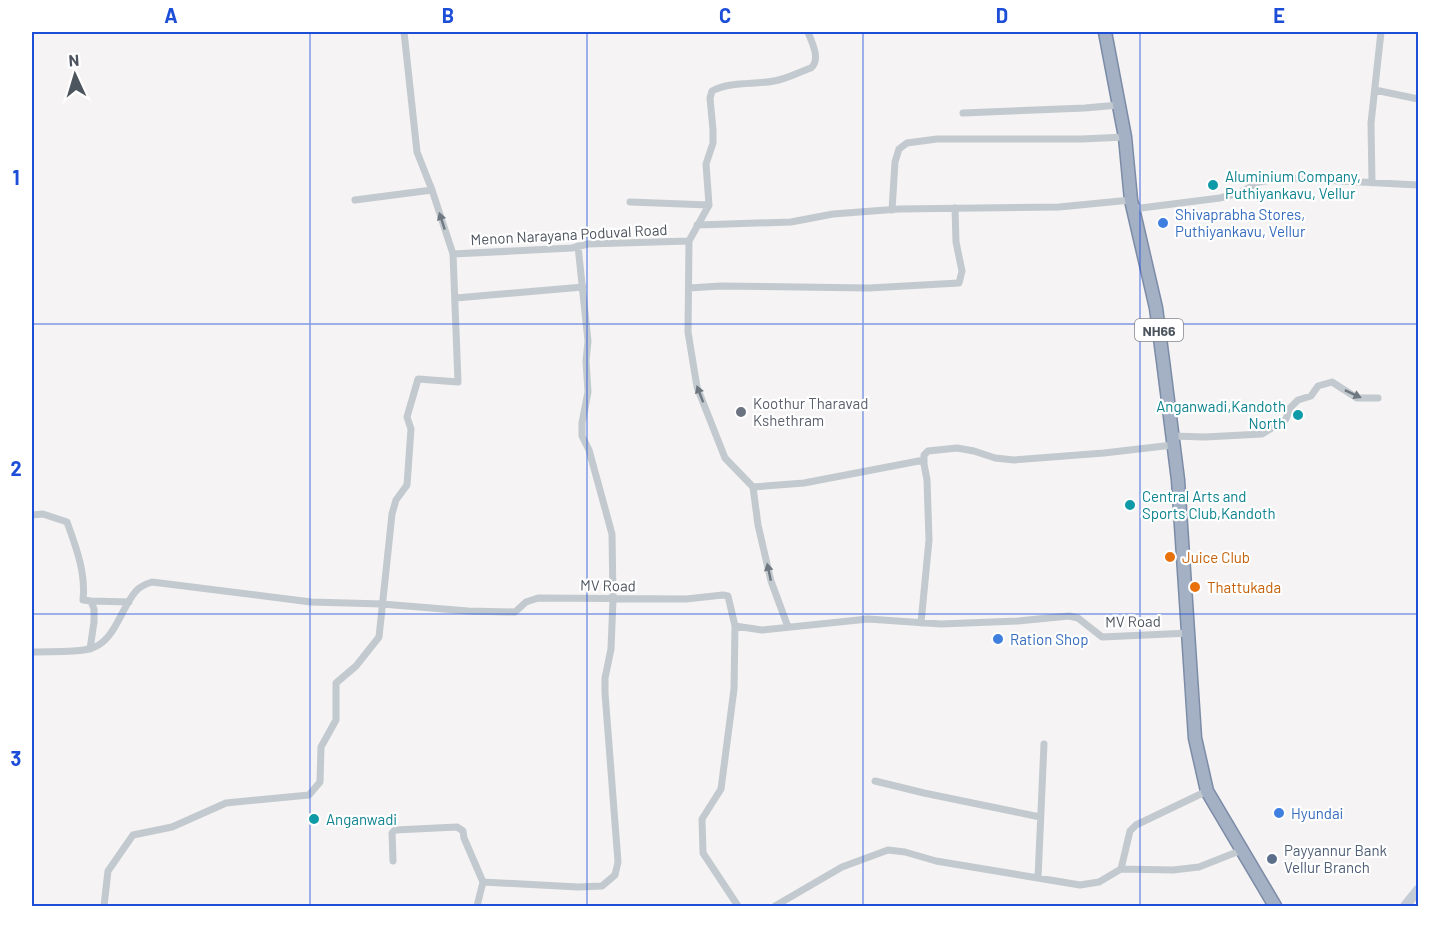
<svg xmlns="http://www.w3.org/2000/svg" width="1450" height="938" viewBox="0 0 1450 938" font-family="Barlow,sans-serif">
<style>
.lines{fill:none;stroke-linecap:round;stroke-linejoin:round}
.trunk-casing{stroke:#7c8ca7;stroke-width:15}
.minor{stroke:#c2c9cf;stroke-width:7}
.secondary{stroke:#c6ccd6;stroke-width:10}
.trunk{stroke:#a4b0c4;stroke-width:12}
.oneway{fill:#6f7780}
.grid{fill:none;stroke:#1d4ed8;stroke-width:1.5;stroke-opacity:0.55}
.culture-dot{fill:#0f9aa8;stroke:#fff;stroke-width:2}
.shop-dot{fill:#3f7fe0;stroke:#fff;stroke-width:2}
.worship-dot{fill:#6b7280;stroke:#fff;stroke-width:2}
.food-dot{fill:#e8710a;stroke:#fff;stroke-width:2}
.service-dot{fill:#5c6f8a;stroke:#fff;stroke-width:2}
.labels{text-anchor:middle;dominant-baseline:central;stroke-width:4.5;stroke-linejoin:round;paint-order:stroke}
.shield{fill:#fff;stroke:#82878e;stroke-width:1.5}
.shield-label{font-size:14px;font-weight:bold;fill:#4c545e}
.culture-label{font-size:15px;fill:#0d838f;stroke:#fff;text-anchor:start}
.shop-label{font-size:15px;fill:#366cbe;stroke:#fff;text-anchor:start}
.street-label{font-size:15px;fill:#4c545e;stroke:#fff}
.worship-label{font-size:15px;fill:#5b616d;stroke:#fff;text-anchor:start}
.food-label{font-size:15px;fill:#c56008;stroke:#fff;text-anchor:start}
.service-label{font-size:15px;fill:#4e5e75;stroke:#fff;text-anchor:start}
.neatline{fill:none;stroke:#1d4ed8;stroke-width:2}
.grid-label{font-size:20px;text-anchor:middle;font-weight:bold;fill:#1d4ed8}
</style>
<rect width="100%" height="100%" fill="#f5f3f3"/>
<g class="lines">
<defs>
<path id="trunk" d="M1105,32L1125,137L1131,200L1156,308L1163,361L1178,480L1195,738L1207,791L1275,906"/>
</defs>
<use href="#trunk" class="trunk-casing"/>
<path class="minor" d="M404,32L417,152L432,190L453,254L572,248L588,244L689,241L688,332L697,387L725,458L753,487L758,525L771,581L788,627
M1375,90L1418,99
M963,113L1085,108L1119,105
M1372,183L1371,123L1381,32
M355,200L432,190
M630,202L709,205
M1133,209L1220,198L1239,193L1259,182L1284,178L1418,185
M892,210L895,162L899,149L907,143L937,139H1082L1125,137
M697,225L791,222L833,214L899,209L1059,207L1131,200
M689,241L709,205L706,164L713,143V130L710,98L712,91C731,81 754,85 774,81C787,79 799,72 811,68C821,59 812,43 808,32
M689,288L721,286L869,288L959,283L962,271L956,242L955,208
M456,298L583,287
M1172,436L1205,437L1262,434L1286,419L1290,408L1298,400L1311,396L1318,386L1332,382L1357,398H1378
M753,487L804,483L924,460
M32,515L43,514L67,522C76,547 86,573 83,600L91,601L94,609V622L90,649
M91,601L129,602
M921,623L929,540L927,480L924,464V455L928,451L957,448L974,451L995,458L1014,460L1104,453L1173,445
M735,626L734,689L721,789L702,819L703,853L738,906
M32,652C50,651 71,653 89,649C115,643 120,609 136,591C140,586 146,584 152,582L311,602L382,604L468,611L515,612L526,602L538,598L686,599L723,595L728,596L735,626L762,630L868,619L941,624L1018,621L1069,616L1078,618L1102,637L1190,633
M875,781L924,793L1040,817
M393,861L392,833L395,830L457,827L463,831L464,838L483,882
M1121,869L1173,870L1199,867L1242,850
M1038,878L1044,744
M104,906L108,871L133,835L172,827L226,803L309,795L320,782L321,747L336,720V683L356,666L379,637L392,514L396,500L407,485L411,429L407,417L418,379L458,382L453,254
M477,906L483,882L578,887L602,886L615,875L618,862L605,693V678L611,649L613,599L612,534L589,450L582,436V423L588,392L586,361L588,341L578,246
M775,906L842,867L888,850L905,852L936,861L1080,885L1099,882L1121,869L1130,831L1136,825L1207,791"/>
<path class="secondary" d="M1405,906L1418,890"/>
<use href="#trunk" class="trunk"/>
</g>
<defs><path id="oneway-solid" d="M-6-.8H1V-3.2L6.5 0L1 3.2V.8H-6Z" transform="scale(1.5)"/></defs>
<g class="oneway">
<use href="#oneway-solid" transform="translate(442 221) rotate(-108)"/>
<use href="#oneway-solid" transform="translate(700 394) rotate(-111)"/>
<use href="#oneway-solid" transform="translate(1353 394) rotate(25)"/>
<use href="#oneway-solid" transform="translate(769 572) rotate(-102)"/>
</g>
<path class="grid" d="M310,32V906M587,32V906M863,32V906M1140,32V906M32,324H1418M32,614H1418"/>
<g class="culture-dot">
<circle cx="1213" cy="185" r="6"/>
<circle cx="1298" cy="415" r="6"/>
<circle cx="1130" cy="505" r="6"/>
<circle cx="314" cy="819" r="6"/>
</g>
<g class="shop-dot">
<circle cx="1163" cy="223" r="6"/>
<circle cx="998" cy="639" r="6"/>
<circle cx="1279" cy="813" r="6"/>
</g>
<circle class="worship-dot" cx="741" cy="412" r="6"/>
<g class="food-dot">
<circle cx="1170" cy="557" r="6"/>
<circle cx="1195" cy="587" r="6"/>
</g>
<circle class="service-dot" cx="1272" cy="859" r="6"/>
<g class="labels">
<rect class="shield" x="1135" y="319" width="48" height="22" rx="4.5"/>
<g class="shield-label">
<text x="1159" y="330">NH66</text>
</g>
<g class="culture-label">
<text x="1225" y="176">Aluminium Company,<tspan x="1225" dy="17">Puthiyankavu, Vellur</tspan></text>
<text x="1286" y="406" text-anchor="end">Anganwadi,Kandoth<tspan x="1286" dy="17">North</tspan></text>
<text x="1142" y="496">Central Arts and<tspan x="1142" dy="17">Sports Club,Kandoth</tspan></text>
<text x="326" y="819">Anganwadi</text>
</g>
<g class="shop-label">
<text x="1175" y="214">Shivaprabha Stores,<tspan x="1175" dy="17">Puthiyankavu, Vellur</tspan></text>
<text x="1010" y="639">Ration Shop</text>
<text x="1291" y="813">Hyundai</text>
</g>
<g class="street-label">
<text transform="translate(569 234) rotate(-3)">Menon Narayana Poduval Road</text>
<text transform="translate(608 585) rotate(1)">MV Road</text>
<text transform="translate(1133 621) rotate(-1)">MV Road</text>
</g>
<g class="worship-label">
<text x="753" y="403">Koothur Tharavad<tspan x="753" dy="17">Kshethram</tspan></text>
</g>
<g class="food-label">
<text x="1182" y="557">Juice Club</text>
<text x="1207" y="587">Thattukada</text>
</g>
<g class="service-label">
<text x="1284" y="850">Payyannur Bank<tspan x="1284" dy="17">Vellur Branch</tspan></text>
</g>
</g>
<rect width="1450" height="938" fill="none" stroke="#ffffff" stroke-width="66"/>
<g transform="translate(75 75) rotate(356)" stroke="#ffffff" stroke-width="4.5" paint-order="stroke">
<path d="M0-4.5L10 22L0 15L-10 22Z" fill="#4c545e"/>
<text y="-9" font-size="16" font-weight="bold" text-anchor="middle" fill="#4c545e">N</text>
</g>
<rect x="33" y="33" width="1384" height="872" class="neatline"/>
<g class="grid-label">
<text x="171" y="23">A</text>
<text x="448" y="23">B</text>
<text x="725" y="23">C</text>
<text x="1002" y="23">D</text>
<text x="1279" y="23">E</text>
<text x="16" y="185">1</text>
<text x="16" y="476">2</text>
<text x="16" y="766">3</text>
</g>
</svg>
